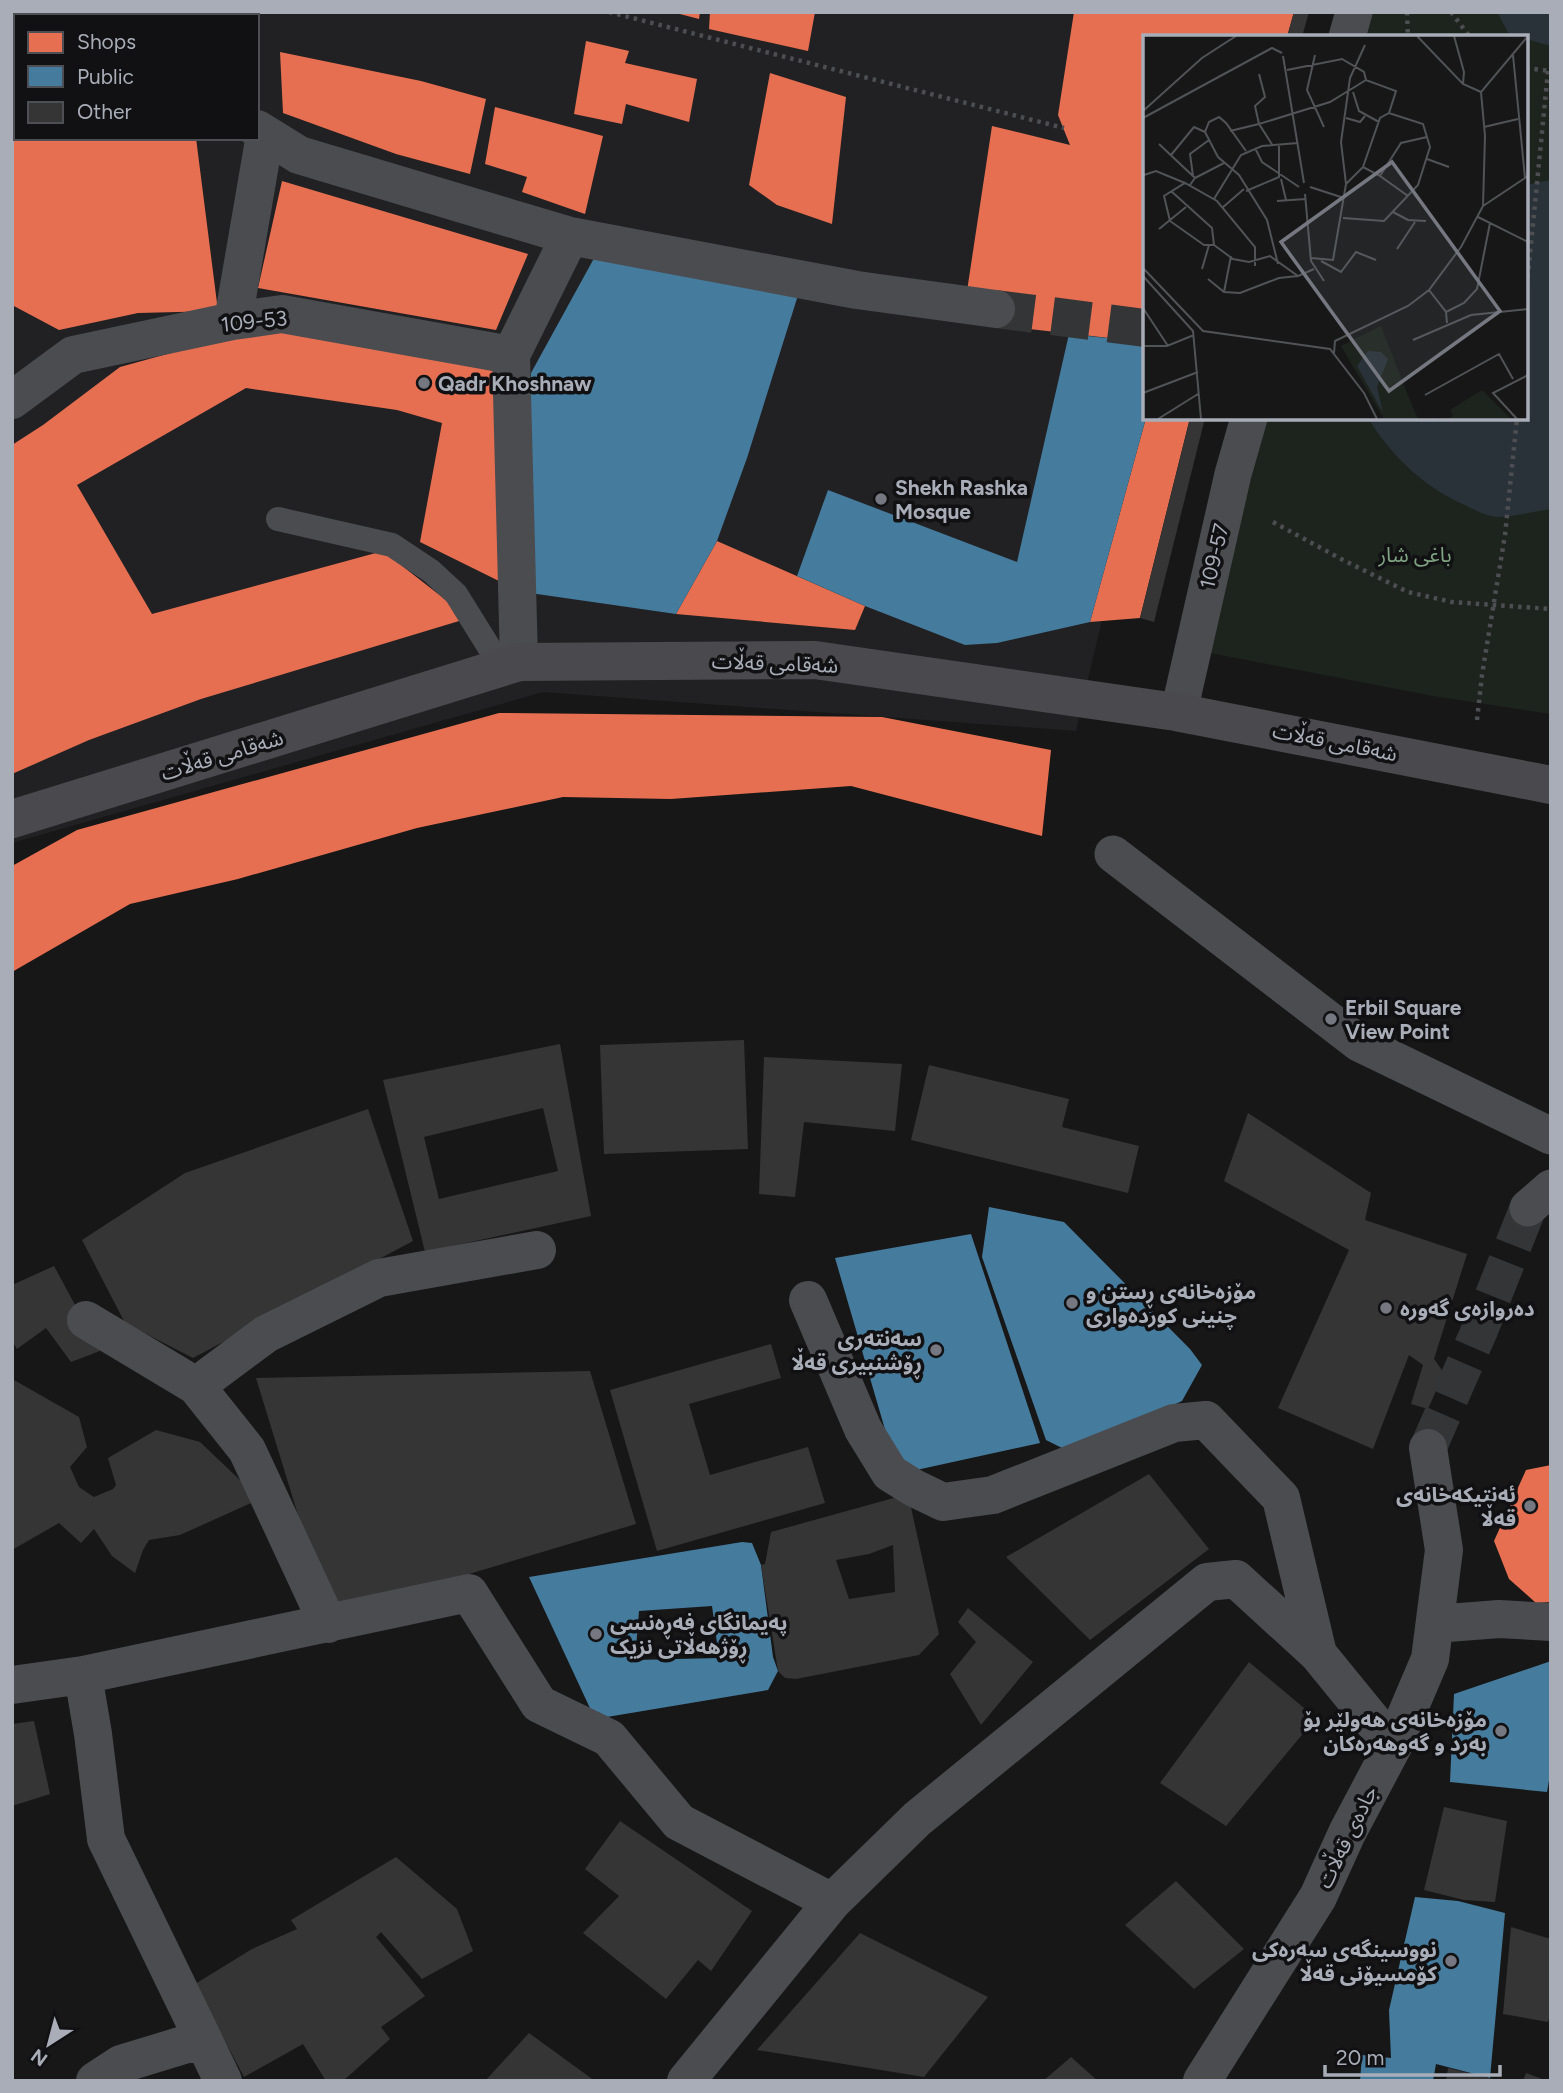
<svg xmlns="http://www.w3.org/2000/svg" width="1563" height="2093" viewBox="0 0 1563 2093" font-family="Figtree,'Noto Sans Arabic',sans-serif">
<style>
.built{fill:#212123;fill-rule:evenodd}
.green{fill:#1d241e}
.water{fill:#2a3239}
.shops{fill:#e76f51}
.public{fill:#457b9d;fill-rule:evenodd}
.building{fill:#353536;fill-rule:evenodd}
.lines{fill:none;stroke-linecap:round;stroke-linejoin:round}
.pedestrian-tunnel{stroke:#343537;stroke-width:37;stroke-dasharray:37 18;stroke-linecap:butt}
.minor-tunnel{stroke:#343537;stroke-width:38;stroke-dasharray:38 19;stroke-linecap:butt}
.path{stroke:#4d4e52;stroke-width:4.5;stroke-dasharray:3.5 5;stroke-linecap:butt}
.service{stroke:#4b4c50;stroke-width:24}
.pedestrian{stroke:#4b4c50;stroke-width:37}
.minor{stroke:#4b4c50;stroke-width:38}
.secondary{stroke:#4a4a4e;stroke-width:38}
.poi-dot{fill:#757880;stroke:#111113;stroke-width:2.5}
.labels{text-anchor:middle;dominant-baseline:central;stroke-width:7;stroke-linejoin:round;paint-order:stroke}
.street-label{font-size:21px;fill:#a8adb8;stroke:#111113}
.poi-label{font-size:21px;font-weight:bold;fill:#a8adb8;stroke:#111113;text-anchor:start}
.park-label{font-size:21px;fill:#7fa381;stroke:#111113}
.inset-road{fill:none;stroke:#515357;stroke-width:2}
.view{fill:#757880;fill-opacity:0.15;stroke:#757880;stroke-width:3.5}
.inset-edge{fill:none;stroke:#a8adb8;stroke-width:3.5}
</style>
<rect width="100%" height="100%" fill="#171717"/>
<path class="built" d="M12,12H1250L1145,37V418H1149L1076,731L543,692L12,843ZM16,16H257V138H16Z"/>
<path class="green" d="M1370,12H1551V714L1433,696L1200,651L1263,418H1526V37H1363Z"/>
<path class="water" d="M1497,12H1551V46L1526,39V37L1509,34Z
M1551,180V509C1534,511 1515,517 1497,517C1487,516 1476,511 1467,506C1425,488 1392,457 1368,418H1429L1438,422L1459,418H1526V185Z"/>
<path class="shops" d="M12,12H56L61,16H16V138H196L218,311L138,313L59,330L12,305Z
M676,12H700L699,19L676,13Z
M710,12H815L808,51L709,29Z
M1074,12H1294L1287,37H1145V342L995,325L967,291L992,126L1070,145L1058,115Z
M586,41L629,51L625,63L697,79L689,122L626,104L622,124L574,114Z
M280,52L421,81L486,99L470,174L396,154L283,113Z
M770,73L846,97L832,224L777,205L749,185Z
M495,107L603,136L585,214L522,192L527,177L485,164Z
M282,181L528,254L496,330L258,288Z
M272,325L502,370L501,582L420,542L442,423L397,410L246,388L77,485L152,614L383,551L469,618L201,699L89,740L12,774V445L43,425L120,367Z
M1146,418H1190L1140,618L1090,622Z
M717,541L865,606L855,630L676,614Z
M499,713L882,717L1051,750L1042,836L851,786L671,799L563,797L417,828L238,879L130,904L12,972V866L77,830Z
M1551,1465V1602L1536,1603L1509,1579L1494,1541L1526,1470Z"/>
<path class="public" d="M598,251L799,292L747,458L717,541L676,614L530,593L531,373Z
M1069,334L1145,342L1146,418L1090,622L997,643L965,645L865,606L797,576L828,490L1017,562Z
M989,1207L1064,1222L1190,1349L1202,1365L1182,1401L1102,1439L1068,1451L1046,1440L982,1257Z
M971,1234L1040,1443L898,1474L835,1258Z
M742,1542L752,1543L761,1565L773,1657L778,1671L768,1690L595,1719L529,1577ZM712,1606L719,1658L635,1660L639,1611Z
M1551,1661V1769L1547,1792L1450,1782L1454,1694Z
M1415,1897L1458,1901L1505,1913L1490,2078L1436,2064L1433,2081H1360L1362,2055L1391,2058L1389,2010Z"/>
<path class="building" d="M1294,12H1309L1302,37H1287Z
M1190,418H1205L1154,622L1140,618Z
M744,1040L748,1149L604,1154L600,1045Z
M560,1044L591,1216L425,1252L383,1080ZM543,1108L558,1171L439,1199L424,1137Z
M764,1057L902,1064L895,1131L804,1122L795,1197L759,1194Z
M929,1065L1069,1099L1062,1127L1139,1146L1128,1193L911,1140Z
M368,1109L413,1241L193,1358L125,1323L82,1240L185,1173Z
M1248,1113L1371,1193L1365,1220L1467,1254L1434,1359L1444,1373L1428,1409L1411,1404L1423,1365L1409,1355L1373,1449L1278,1408L1349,1250L1224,1181Z
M54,1266L100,1351L71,1362L46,1328L17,1349L12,1341V1285Z
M771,1344L781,1378L689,1404L710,1475L808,1447L825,1503L657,1551L610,1390Z
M590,1371L636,1524L329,1616L256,1378Z
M14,1380L79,1417L87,1447L70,1467L79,1487L94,1497L113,1489L116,1485L108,1458L156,1430L200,1442L260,1499L180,1535L149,1540L143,1550L135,1573L112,1556L94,1529L81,1543L59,1523L12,1550V1383Z
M1149,1474L1209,1549L1090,1640L1006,1557Z
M908,1494L939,1634L919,1655L796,1679L785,1678L778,1671L761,1565L765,1564L771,1532ZM893,1545L895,1592L849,1599L836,1560L869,1554Z
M968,1608L1033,1662L981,1725L950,1674L976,1642L958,1622Z
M1249,1662L1316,1718L1226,1826L1160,1783Z
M34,1721L50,1794L12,1806V1724Z
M1444,1807L1507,1821L1495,1902L1464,1900L1424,1890Z
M620,1821L752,1911L711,1971L698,1960L666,1999L583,1933L619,1896L585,1869Z
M396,1857L457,1909L473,1951L422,1979L381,1932L376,1937L425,1996L381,2027L390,2039L343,2081H326L303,2044L244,2077L195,1984L252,1949L297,1929L291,1920Z
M1176,1881L1244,1949L1194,1989L1125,1925Z
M1511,1927L1551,1939V2010L1548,2022L1503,2014Z
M860,1933L988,1997L924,2077L757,2050Z
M529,2033L595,2081H485Z
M1071,2057L1098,2081H1043Z
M1448,2068L1497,2080V2081H1446Z
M1526,2073L1545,2080V2081H1523Z"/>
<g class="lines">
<path class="pedestrian-tunnel" d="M1428,1448L1480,1329L1528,1208"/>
<path class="minor-tunnel" d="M996,309L1145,328"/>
<path class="path" d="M609,12L1064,128
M1407,12L1408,37
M1451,12L1470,37
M1526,68L1550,71
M1526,320L1527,285L1548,71
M1273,522L1343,560L1408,592L1452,602L1551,609
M1477,720L1482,675L1505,535L1517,418"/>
<path class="service" d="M278,519L392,545L431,571L456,594L502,668"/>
<path class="pedestrian" d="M1347,37L1354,12
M1183,694L1233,474L1249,418
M1113,854L1359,1043L1551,1136
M1528,1208L1551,1188"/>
<path class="minor" d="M88,12L93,16
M257,129L299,155L570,236L857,290L996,309
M233,321L265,135
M12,400L73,355L233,321L282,314L511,355
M519,662L511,355L570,236
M808,1300L863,1429L890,1473L914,1488L943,1502L993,1495L1174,1423L1206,1420L1281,1498L1318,1654
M86,1320L196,1386L247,1450L328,1624
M196,1386L266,1334L379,1278L537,1250
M1435,1624L1499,1619L1551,1622
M83,1675L93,1734L106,1839L203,2039
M12,1685L83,1675L469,1593L539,1704L609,1738L679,1822L832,1902
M95,2081L121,2064L203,2039L223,2081
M686,2081L832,1902L917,1819L1207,1582L1236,1579L1318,1654L1393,1746
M1202,2081L1318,1897L1347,1833L1393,1746L1430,1659L1444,1550L1428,1448"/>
<path class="secondary" d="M12,819L519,662L815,660L1176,712L1551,785"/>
</g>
<g class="poi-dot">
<circle cx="424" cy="383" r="7"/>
<circle cx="881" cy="499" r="7"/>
<circle cx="1331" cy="1019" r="7"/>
<circle cx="1072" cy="1303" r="7"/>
<circle cx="1386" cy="1308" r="7"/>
<circle cx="936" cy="1350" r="7"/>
<circle cx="1530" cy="1506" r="7"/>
<circle cx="596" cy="1634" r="7"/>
<circle cx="1501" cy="1731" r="7"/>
<circle cx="1451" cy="1961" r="7"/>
</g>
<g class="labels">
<g class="street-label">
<text transform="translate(254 321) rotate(-6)">109-53</text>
<text transform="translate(1214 556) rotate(-77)">109-57</text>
<text transform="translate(775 663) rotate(2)">شەقامی قەڵات</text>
<text transform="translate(1335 742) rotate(11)">شەقامی قەڵات</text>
<text transform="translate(222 755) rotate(-17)">شەقامی قەڵات</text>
<text transform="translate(1347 1837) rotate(-64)">جادەی قەڵات</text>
</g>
<g class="poi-label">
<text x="438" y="383">Qadr Khoshnaw</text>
<text x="895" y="487">Shekh Rashka<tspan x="895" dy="24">Mosque</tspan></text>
<text x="1345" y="1007">Erbil Square<tspan x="1345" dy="24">View Point</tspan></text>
<text x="1086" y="1291">مۆزەخانەی ڕستن و<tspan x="1086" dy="24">چنینی کوردەواری</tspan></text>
<text x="1400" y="1308">دەروازەی گەورە</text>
<text x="922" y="1338" text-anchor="end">سەنتەری<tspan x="922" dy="24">ڕۆشنبیری قەڵا</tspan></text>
<text x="1516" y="1494" text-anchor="end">ئەنتیکەخانەی<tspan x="1516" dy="24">قەڵا</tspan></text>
<text x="610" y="1622">پەیمانگای فەڕەنسی<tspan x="610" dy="24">ڕۆژهەڵاتی نزیک</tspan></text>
<text x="1487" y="1719" text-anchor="end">مۆزەخانەی هەولێر بۆ<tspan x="1487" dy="24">بەرد و گەوهەرەکان</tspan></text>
<text x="1437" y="1949" text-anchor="end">نووسینگەی سەرەکی<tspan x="1437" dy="24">کۆمسیۆنی قەڵا</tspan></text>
</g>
<g class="park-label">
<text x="1415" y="554">باغی شار</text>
</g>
</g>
<g transform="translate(1143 35)">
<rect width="385" height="385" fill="#171717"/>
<path d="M238,291L264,358L275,384H241L198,311ZM339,355L368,384H304L310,381L307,375Z" fill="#1d241e"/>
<path d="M225,316L238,317L245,324L234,352L240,378L214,331Z" fill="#2a3239"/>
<path class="inset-road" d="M274,1L320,49L338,57M311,1L321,37L320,49M172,20L164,55L181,92M370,20L382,143M140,21L161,148M144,35L199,24L221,37L223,45M116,39L122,62L112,71L116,89L187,67L223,45L253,56L246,78M210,57L216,76L236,87M0,76L59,23L93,1M0,83L129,13L139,18M203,83L217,87L222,81M341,92L375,84M87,96L116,89L130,111M16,109L52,143L47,150M112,113L119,127L156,152M103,116L83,88L76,82L66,87L62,97L75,122L96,140L124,185L135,229M28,120L51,92L62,97M284,124L306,132M1,140L13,136L42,148M50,141L47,119L66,105M237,141L265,161M52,143L81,128M138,144L143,165M203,149L198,107L207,43L222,10M167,152L201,163M28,156L69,193L71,210L90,224L106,227L127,221L155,241L171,234M103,156L136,142V111M162,159L168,226L181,246M71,164L98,120L119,111L155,108M134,166L162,164M340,171L385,141M79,173L101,154M250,177L265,185L283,186M335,182L385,207M200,183L241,186L275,150L287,112L280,89L246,78L237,83L220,132M16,194L43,172M71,210H61L27,186L21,161L42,148L74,166L112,212V231M254,214L272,187M168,223L190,225L203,149L220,132L237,141L258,108L284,102M178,226L198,237L213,217L233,225M0,233L60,296L187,314L221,358L234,384M59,234L66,210M0,241L50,296L58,384M65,244L81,257L97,258L136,243L155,241M286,255L303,277L304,288M81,257L88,221M0,273L25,311M303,277L321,268L334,254L347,188M270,305L328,280L385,274M0,311H24L51,300M191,318L192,306L265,271L286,255L318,212L340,171L342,101L338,57L385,1M0,358L55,337M282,360L356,319L370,344M15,384L55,359M374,384L350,358L385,340"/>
<path class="view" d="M249,127L357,276L246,356L138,207Z"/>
<rect width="385" height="385" class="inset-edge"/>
</g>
<rect width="1563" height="2093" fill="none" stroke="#a8adb8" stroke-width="28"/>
<rect x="14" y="14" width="245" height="126" fill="#111113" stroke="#4d4f55" stroke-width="2"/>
<rect x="28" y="32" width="35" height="21" fill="#e76f51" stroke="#4d4f55" stroke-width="2"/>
<text x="77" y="49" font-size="21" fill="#a8adb8">Shops</text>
<rect x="28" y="66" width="35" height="21" fill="#457b9d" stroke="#4d4f55" stroke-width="2"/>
<text x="77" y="84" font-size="21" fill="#a8adb8">Public</text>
<rect x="28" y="102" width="35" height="21" fill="#353536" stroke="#4d4f55" stroke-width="2"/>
<text x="77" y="119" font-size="21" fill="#a8adb8">Other</text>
<g transform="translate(49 2044) rotate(216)" stroke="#111113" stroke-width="5" paint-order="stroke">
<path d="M0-5L12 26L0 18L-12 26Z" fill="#a8adb8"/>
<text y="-10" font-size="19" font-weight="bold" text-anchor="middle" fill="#a8adb8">N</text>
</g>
<path d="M1325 2065v10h175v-10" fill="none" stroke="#a8adb8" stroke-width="3.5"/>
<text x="1336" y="2065" font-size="21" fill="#a8adb8" stroke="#111113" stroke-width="5" paint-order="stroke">20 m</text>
</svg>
